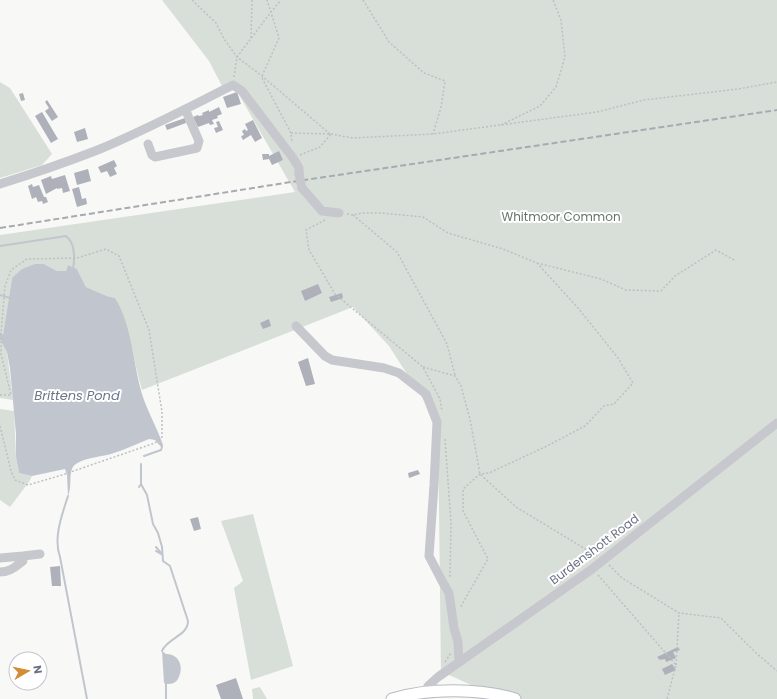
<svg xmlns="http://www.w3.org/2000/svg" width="777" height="699" viewBox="0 0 777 699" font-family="Poppins,sans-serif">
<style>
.green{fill:#d8dfd8}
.water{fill:#c1c5cd}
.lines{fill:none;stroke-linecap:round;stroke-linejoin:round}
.stream{stroke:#c1c5cd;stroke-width:2}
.building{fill:#aeb1ba}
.major-casing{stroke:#b8babf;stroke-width:13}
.path{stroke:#bebfc2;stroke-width:1.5;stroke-dasharray:2 2;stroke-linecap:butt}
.minor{stroke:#c7c8cd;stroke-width:9}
.major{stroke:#fff;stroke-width:11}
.rail{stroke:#a7aab1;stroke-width:2;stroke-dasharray:6 3;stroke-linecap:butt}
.minor-bridge{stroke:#c7c8cd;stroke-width:9}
.labels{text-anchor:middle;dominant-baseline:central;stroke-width:4;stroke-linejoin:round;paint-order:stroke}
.park-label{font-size:12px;fill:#647766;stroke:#fff}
.street-label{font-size:12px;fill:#6a7185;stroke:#fff}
.water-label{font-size:13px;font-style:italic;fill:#6b7787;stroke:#fff}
</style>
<rect width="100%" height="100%" fill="#f8f8f6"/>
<path class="green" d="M162,0H777V699H502L447,674L441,677L438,422L389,346L353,307L142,390C133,359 130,327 115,298L107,296L86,287L77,269L68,265L66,271H57L44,264L12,278L3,336V343L7,352L13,400L0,398V235L295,192L231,81L222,86L209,61Z
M0,82L10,88L52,154L42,165L0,178Z
M0,409L14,411L16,457L19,473L32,476L29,482L10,507L0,500Z
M253,514L293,666L251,680L234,588L243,581L221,521Z
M260,687L267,699H253L252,689Z"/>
<path class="water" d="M35,264H44L57,271H66L68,265L77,269L86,287L107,296L115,298C133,326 133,369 144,400C150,416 158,430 163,445L162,448L155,440L149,439C136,444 124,450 111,454C102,457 76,458 72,469C69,476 72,487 68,496L67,475L65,469L32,476L19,473L16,457V434L10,368L7,352L0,339V332L3,335L12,278L22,269Z
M162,651L166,654C177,654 183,663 180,674C179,676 178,681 175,682C173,684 168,684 166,684L164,683Z"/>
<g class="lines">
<path class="stream" d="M0,246L66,236C75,243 75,258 73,269
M0,295L10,298
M144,456L161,450L162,447
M141,484L147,495L153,524L158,533L162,547L163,561L170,566L188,621C188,636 167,638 162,651
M139,487L141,484V464
M68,496C62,515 53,538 60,557L87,699
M156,547L161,553
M156,551L161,554
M166,684V699"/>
</g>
<path class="building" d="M237,92L241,104L227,108L223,97Z
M23,93L25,100L21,101L19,94Z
M47,100L58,117L52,121L45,111L49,108L45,102Z
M219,107L222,114L217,116L218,118L212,120L214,124L210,125L209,123L198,127L193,117L198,115L199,116L203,115L202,113L209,110V112Z
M42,112L58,139L51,143L35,116Z
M185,118L186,123L167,130L165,125Z
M253,120L262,138L255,142L251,135L243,140L241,136L244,135L242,131L245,129L246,131L248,130L245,124Z
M219,121L223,130L216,133L214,128L218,127L216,122Z
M85,128L88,139L77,142L74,132Z
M279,151L283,160L272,165L269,159L263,160L262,154H269V156Z
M114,160L117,166L114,168L117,174L110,177L107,171L101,173L98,167Z
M88,169L91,181L77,185L74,173Z
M65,175L70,191L63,193L62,188L57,189V188L46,194L41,180L51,176L52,179Z
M32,184L33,187L39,185L44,197H46L48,202L43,204L42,201L38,202L36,197L32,199L28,186Z
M79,187L82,199L86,198L87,204L77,207L72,189Z
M318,284L322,293L305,301L301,291Z
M342,293L343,298L331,302L329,297Z
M269,319L271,326L263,329L260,323Z
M308,358L315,384L306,386L298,362Z
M418,470L420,474L409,478L408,473Z
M198,517L201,529L194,531L190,519Z
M60,566L61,586H52L50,567Z
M678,647L680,650L673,652L676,658L666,662L665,659L660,660L657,657Z
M672,664L676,670L665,675L662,669Z
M236,678L243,699H221L216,685Z"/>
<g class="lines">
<defs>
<path id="major" d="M392,699C428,688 479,688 515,699"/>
</defs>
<use href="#major" class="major-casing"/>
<path class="path" d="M192,0L216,23L224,39L237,57L262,76L330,134
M363,0L389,42L424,73L445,81L441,107L433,134
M251,38L252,0
M262,76L279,38L267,0
M234,77L237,57L271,12L281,0
M262,78L291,133L292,143
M501,125L540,106L556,87L565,57L561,20L553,0
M291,133L331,134L353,138L433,134L597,112L644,100L738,89L777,82
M300,155L320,147L331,134
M347,214L353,215L362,213H381L423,217L448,233L503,249L537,263L578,308L618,358L633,383L614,404L604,406L585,426L545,447L489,473L480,474L463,489V511L488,559L460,608
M353,215L397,252L447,344L455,375
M325,220L306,230L309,250L335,294L423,367L440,399L442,411
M537,263L601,279L626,290L661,291L675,276L716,250L736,261
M423,367L455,376L461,386L470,419L480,474L516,507L597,556
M0,395H11L1,354V333L5,286L11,270L27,259L77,258L106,249L119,256L149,330L162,412V437L155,443L62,475L28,485L15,480L11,471L0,426
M445,439L451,523L450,577
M609,565L622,578L679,613L721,618L755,652L777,671
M598,575L676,665L667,699
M445,662L451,653
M676,665L679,613"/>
<path class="minor" d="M148,144L152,155L155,157L197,148L199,141L185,109
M0,184C32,174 64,163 95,151C142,132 187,108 233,85L242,91L293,158L299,168V174
M302,188L322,211L339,213
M296,326L325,356L332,360L384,368L399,373L426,394L437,422L434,485L429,556L442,581L449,593L454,628L458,642L459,662
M0,558L23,556
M0,572C10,572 15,567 23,561V556L40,554
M426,692L428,686L438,677L592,569L777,423"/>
<use href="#major" class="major"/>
<path class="rail" d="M0,228L291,182L777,110"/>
<path class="minor-bridge" d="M299,174L302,188"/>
</g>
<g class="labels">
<g class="park-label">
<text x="561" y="216">Whitmoor Common</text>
</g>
<g class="street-label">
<text transform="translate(594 549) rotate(-37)">Burdenshott Road</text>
</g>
<g class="water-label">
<text x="77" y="395">Brittens Pond</text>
</g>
</g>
<g transform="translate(28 671) rotate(81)"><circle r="19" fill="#ffffff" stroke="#c3c6ce"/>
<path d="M0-3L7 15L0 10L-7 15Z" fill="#d58c39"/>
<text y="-6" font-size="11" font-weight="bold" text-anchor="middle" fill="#6a7185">N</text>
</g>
</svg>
